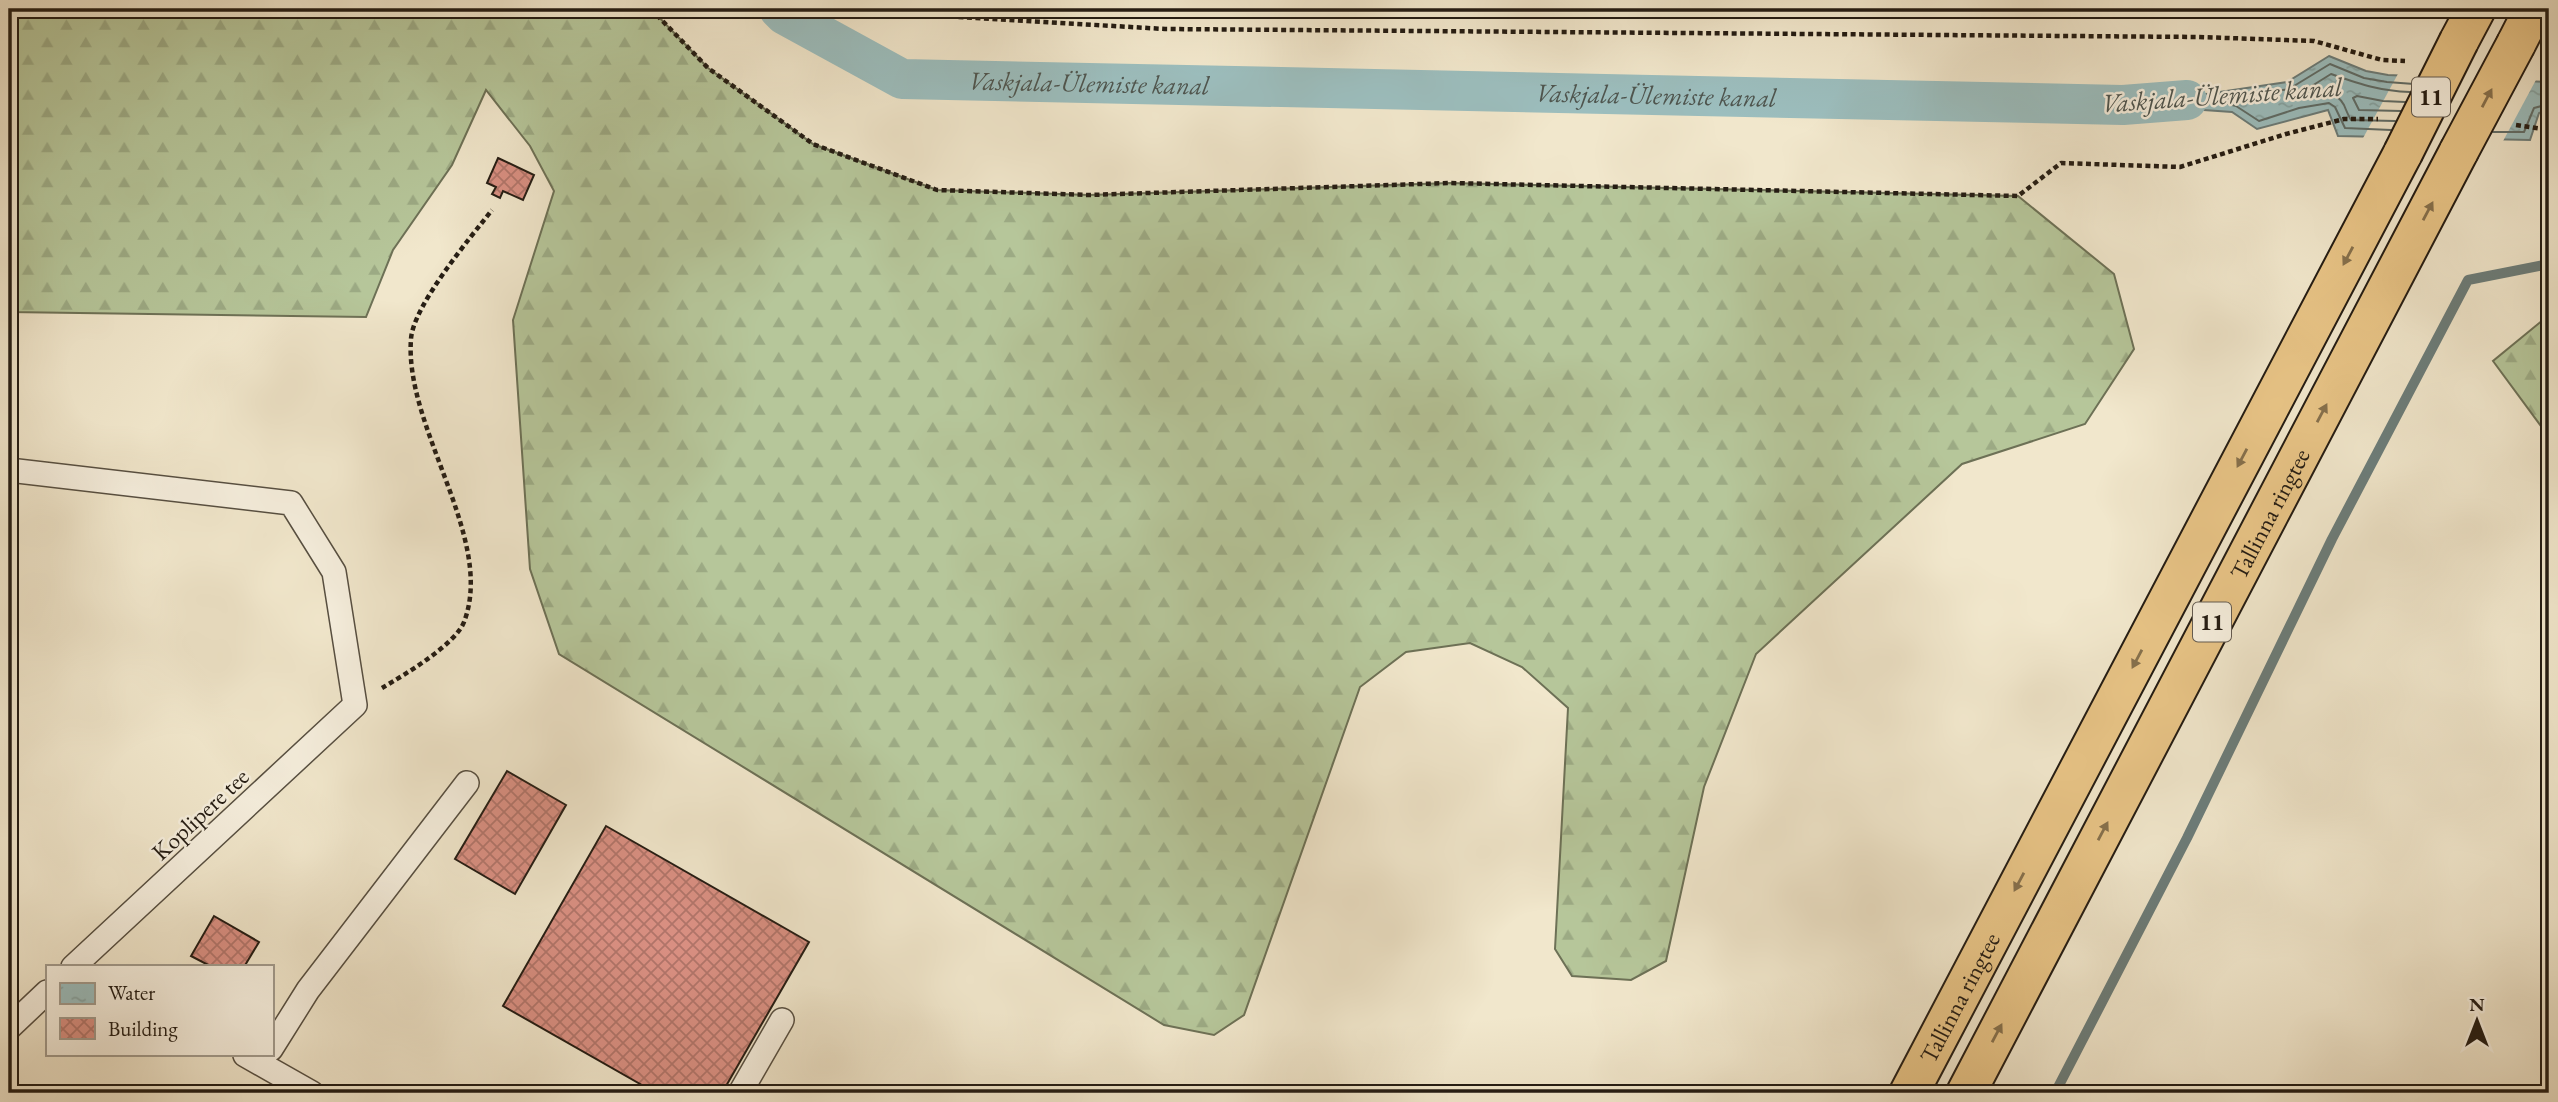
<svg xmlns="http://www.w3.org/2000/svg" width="2558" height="1102" viewBox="0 0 2558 1102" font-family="'EB Garamond',serif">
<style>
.forest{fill:url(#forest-firs);stroke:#6d7156;stroke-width:2}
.water{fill:url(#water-ripples);stroke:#6c7d7a;stroke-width:2}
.pier{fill:#f1e7cc}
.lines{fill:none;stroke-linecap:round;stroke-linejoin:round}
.shore{stroke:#606d68;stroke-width:2}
.stream{stroke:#6c7d7a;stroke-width:10}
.canal{stroke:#9cbebe;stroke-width:40}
.building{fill:url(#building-cross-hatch);stroke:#241c13;stroke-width:2}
.service-casing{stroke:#574f41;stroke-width:26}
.trunk-casing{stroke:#241c13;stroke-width:42}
.path{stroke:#241c13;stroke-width:4.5;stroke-dasharray:5 3.5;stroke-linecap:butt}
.service{stroke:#f6efde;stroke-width:23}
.trunk{stroke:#e8c486;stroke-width:38}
.trunk-bridge-casing{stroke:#241c13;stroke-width:42;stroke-linecap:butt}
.trunk-bridge{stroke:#e8c486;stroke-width:38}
.oneway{fill:#86704c}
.labels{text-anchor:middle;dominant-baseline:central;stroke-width:5;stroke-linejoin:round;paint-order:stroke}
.shield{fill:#f6efde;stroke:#635b50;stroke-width:2}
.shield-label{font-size:23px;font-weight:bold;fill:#241c13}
.street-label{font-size:24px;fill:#241c13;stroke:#f6efde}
.water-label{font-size:26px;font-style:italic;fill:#4e554f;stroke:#f6efde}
</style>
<defs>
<pattern id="forest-firs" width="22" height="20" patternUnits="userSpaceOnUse" patternTransform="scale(1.75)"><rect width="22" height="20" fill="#b6c69a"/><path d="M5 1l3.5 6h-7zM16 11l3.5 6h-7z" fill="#9caa84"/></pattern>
<pattern id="water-ripples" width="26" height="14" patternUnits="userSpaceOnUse" patternTransform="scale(1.75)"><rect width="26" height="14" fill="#9cbebe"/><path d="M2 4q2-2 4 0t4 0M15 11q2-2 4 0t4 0" fill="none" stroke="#86a3a2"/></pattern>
<pattern id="building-cross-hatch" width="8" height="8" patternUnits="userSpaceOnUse" patternTransform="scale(1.75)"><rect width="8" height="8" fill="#da9083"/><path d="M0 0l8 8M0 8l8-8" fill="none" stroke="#b1756a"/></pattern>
</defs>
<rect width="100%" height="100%" fill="#f1e7cc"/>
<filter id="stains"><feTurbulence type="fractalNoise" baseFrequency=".00286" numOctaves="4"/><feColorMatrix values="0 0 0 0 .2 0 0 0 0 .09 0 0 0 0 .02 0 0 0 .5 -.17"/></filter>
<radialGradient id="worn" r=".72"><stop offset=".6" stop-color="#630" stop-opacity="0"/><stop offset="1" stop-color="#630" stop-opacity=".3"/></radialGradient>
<path class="forest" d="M9,9H651L708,68L813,144L937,190L1089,195L1450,183L2018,196L2114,274L2134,349L2085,424L1962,464L1756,654L1704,787L1666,961L1631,980L1572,976L1555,949L1568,708L1522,667L1470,643L1406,652L1360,687L1244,1015L1214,1035L1164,1025L559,654L530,569L513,320L554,191L530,146L486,90L452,165L393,250L366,317L9,312Z
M2549,315V437L2493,361Z"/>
<path class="water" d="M2329,56L2366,71L2388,75L2549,82V110L2539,113L2530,140L2338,136L2328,110L2257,129L2232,112L2132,105L2287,82Z"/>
<path class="pier" d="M2399,72L2537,78L2502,143L2362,140Z"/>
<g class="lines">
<path class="shore" d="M2401,111L2359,110L2353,98L2357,96L2383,101L2405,102
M2395,121L2351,120C2348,115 2346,110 2344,105C2335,88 2317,96 2303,99L2299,94L2331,74C2360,84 2379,91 2410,92
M2391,130L2345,128L2335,107L2329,103L2299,108L2259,121L2236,106L2228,104L2226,101L2229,98L2289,89L2330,64L2364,78L2387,82L2414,84
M2493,132H2524L2534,108L2549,104"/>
<path class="stream" d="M2055,1093L2187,838L2332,539L2468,280L2549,264"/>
<path class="canal" id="s1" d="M779,9L785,15L902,79L2123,105L2187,100"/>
</g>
<path class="building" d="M498,158L534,175L523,200L503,191L500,198L492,194L496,187L487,183Z
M507,771L566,805L515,894L455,859Z
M606,826L809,942L722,1093H656L503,1006Z
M214,916L259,942L244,967H212L191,956Z"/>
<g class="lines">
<defs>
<path id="service" d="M9,470L291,503L334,572L355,705L73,967
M9,1028L47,992
M271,1049L308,990L467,783
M245,1055L312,1093
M740,1093L782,1020"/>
<g id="trunk">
<path d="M2459,41L2476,9"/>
<path d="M2516,44L2534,9"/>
<path id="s2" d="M1909,1093L2403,153"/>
<path id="s3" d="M1966,1093L2459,151"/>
</g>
</defs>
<use href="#service" class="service-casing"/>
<use href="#trunk" class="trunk-casing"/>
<path class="path" d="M651,9L708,68L813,144L937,190L1089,195L1450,183L2018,196L2061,163L2180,167L2286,134L2344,119H2378
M926,9L942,16L1165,29L2199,37L2314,41L2382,60L2405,61
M2516,125L2549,130
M382,688C404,675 455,645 464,622C496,539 404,428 411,339C413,306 470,238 492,210"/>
<use href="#service" class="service"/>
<use href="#trunk" class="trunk"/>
<defs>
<path id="trunk-bridge" d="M2459,151L2516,44
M2403,153L2459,41"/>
</defs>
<use href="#trunk-bridge" class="trunk-bridge-casing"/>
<use href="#trunk-bridge" class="trunk-bridge"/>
</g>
<defs><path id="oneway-solid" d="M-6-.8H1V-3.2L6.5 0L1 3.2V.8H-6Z" transform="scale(1.75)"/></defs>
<g class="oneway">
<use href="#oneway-solid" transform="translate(2487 98) rotate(-62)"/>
<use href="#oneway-solid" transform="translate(2428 211) rotate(-62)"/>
<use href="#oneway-solid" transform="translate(2348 256) rotate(118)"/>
<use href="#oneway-solid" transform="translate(2322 413) rotate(-62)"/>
<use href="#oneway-solid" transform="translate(2242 458) rotate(118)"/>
<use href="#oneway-solid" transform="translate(2137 659) rotate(118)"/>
<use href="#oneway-solid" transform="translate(2103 831) rotate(-62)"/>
<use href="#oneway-solid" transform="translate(2019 882) rotate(118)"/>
<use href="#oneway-solid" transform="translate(1997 1033) rotate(-62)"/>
</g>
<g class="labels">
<g class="shield">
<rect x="2412" y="77.5" width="38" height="39" rx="5"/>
<rect x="2193" y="602.5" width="38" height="39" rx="5"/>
</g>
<g class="shield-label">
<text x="2431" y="97">11</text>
<text x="2212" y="622">11</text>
</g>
<g class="street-label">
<text stroke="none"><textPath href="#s3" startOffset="654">Tallinna ringtee</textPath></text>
<text transform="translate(200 814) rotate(-43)">Koplipere tee</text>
<text stroke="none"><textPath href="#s2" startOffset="108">Tallinna ringtee</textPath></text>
</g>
<g class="water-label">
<text stroke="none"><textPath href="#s1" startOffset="329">Vaskjala-Ülemiste kanal</textPath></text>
<text stroke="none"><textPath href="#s1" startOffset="896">Vaskjala-Ülemiste kanal</textPath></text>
<text transform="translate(2222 95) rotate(-4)">Vaskjala-Ülemiste kanal</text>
</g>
</g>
<rect width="2558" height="1102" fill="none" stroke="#f1e7cc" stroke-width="35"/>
<rect x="10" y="10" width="2537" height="1081" fill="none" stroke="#241c13" stroke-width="3.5"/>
<rect x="18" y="18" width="2523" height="1067" fill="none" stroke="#241c13" stroke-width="2"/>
<rect x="46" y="965" width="228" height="91" fill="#f6efde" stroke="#a29b8d" stroke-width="2"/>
<rect x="60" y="983" width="35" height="21" fill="url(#water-ripples)" stroke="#a29b8d" stroke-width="2"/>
<text x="108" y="1000" font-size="21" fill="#241c13">Water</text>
<rect x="60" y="1018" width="35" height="21" fill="url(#building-cross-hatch)" stroke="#a29b8d" stroke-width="2"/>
<text x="108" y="1036" font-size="21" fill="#241c13">Building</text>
<g transform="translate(2477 1021)" stroke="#f6efde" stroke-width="5" paint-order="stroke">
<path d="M0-5L12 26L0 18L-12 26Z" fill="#241c13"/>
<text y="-10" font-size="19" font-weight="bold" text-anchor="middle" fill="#241c13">N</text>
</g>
<rect width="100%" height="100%" filter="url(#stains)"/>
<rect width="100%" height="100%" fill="url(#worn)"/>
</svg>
